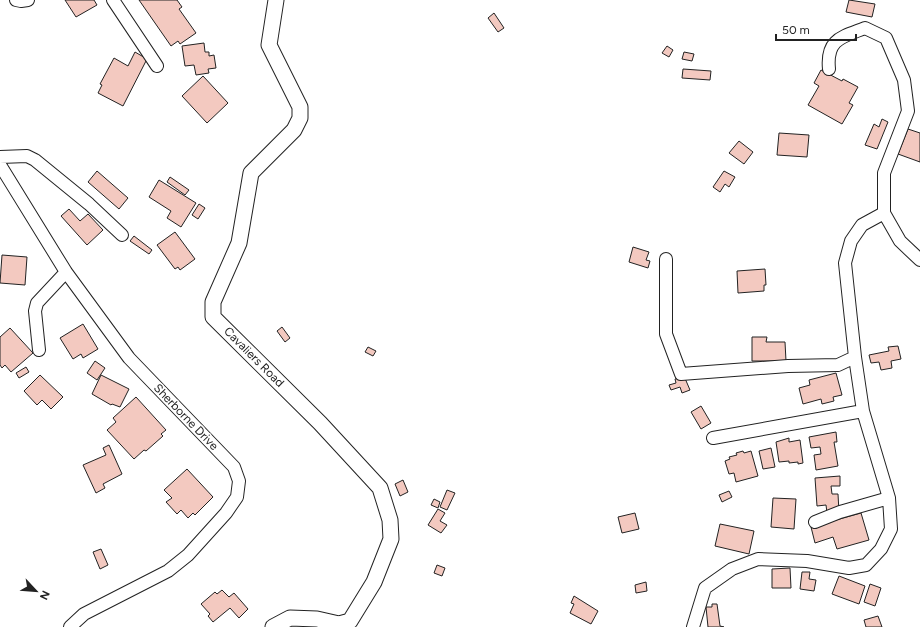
<svg xmlns="http://www.w3.org/2000/svg" width="920" height="627" viewBox="0 0 920 627" font-family="Figtree,sans-serif">
<style>
.building{fill:#f3c9c0;stroke:#222}
.lines{fill:none;stroke-linecap:round;stroke-linejoin:round}
.minor-casing{stroke:#222;stroke-width:14}
.major-casing{stroke:#222;stroke-width:17}
.minor{stroke:#fff;stroke-width:12}
.major{stroke:#fff;stroke-width:15}
.labels{text-anchor:middle;dominant-baseline:central;stroke-width:3;stroke-linejoin:round;paint-order:stroke}
.street-label{font-size:12px;fill:#222;stroke:#fff}
</style>
<rect width="100%" height="100%" fill="#fff"/>
<path class="building" d="M65,0H94L97,5L76,17Z
M139,0H177L182,7L179,9L196,33L180,44L178,41L171,46Z
M849,0L875,4L872,17L846,12Z
M494,13L504,28L498,32L488,18Z
M204,43L205,52H209V56L214,55L216,68L208,69L209,73L196,75L194,65L185,66L182,46Z
M667,46L673,50L669,57L662,53Z
M135,52L147,59L123,106L98,93L102,85L100,84L114,58L128,66Z
M684,52L694,54L692,61L682,59Z
M683,69L711,71L710,80L682,78Z
M821,70L842,81L843,79L858,87L849,103L853,105L842,124L808,105L819,86L814,83Z
M203,76L228,103L207,123L182,96Z
M882,119L888,122L877,149L865,145L874,124L879,127Z
M908,129L920,133V162L898,154Z
M779,133L809,135L807,157L777,155Z
M739,141L753,152L744,164L729,153Z
M97,171L128,198L119,209L88,182Z
M724,171L735,177L729,187L725,184L720,192L713,187Z
M170,177L189,190L185,195L167,182Z
M159,180L196,203L181,227L167,218L171,211L149,197Z
M199,204L205,208L198,219L192,215Z
M69,209L80,221L88,214L103,230L87,245L61,216Z
M175,232L195,259L180,270L178,267L175,269L157,245Z
M134,236L152,250L149,254L130,241Z
M633,247L649,252L646,260L650,261L648,268L629,262Z
M2,255L27,257L25,285L0,283Z
M765,269L766,285H764V291L738,293L737,271Z
M83,324L98,349L83,358L81,354L73,359L60,338Z
M282,327L290,338L285,342L277,331Z
M10,328L33,353L11,372L5,365L2,368L0,365V337Z
M752,337H767L766,342H785L786,361H752Z
M898,346L901,359L891,361L892,368L881,370L879,362L871,363L869,355L889,351L888,347Z
M368,347L376,351L373,356L365,352Z
M95,361L105,368L97,380L87,373Z
M26,367L29,372L19,378L16,373Z
M836,373L842,395L833,397L834,401L822,404L821,399L803,404L799,388L810,385L809,380Z
M40,375L63,397L51,409L42,400L37,405L24,391Z
M101,375L129,389L120,407L112,404L111,405L92,394Z
M684,376L690,390L682,393L680,387L671,390L669,385L676,383L675,379Z
M136,397L166,430L161,434L163,436L146,451L144,450L134,459L107,430L116,422L113,418Z
M701,406L711,423L701,429L691,412Z
M836,432L837,442H834L838,466L816,470L814,455L821,454L820,447L811,448L809,437Z
M789,438V442L800,440L803,463L798,464V462L789,463V461L779,462L776,442Z
M109,445L122,474L103,484L105,488L96,493L83,465L106,455L103,448Z
M771,448L775,467L763,469L759,451Z
M743,451L744,453L751,451L758,476L736,482L734,473L729,474L725,461L730,459L729,457L737,455L736,453Z
M187,469L213,497L195,515L193,513L188,518L181,510L177,514L166,502L172,498L164,490Z
M840,476V486H831L832,494H838L839,512L827,513L826,505L817,506L815,478Z
M403,480L408,492L400,496L395,484Z
M447,490L455,493L447,510L440,507Z
M729,491L732,497L722,502L719,495Z
M773,498L796,499L794,529L771,527Z
M434,499L440,502L438,508L431,505Z
M438,509L445,513L440,521L447,525L441,533L428,525Z
M635,513L639,529L622,533L618,517Z
M861,513L869,540L837,549L833,537L815,543L811,527Z
M720,524L754,531L749,554L715,546Z
M101,549L108,565L100,569L93,552Z
M437,565L445,568L442,576L434,573Z
M790,568L791,588H772V569Z
M802,572H810L809,579L816,580L814,591L800,589Z
M839,576L865,586L859,604L832,594Z
M646,582L647,591L636,593L635,585Z
M870,584L881,588L875,606L864,602Z
M222,590L229,597L234,593L248,609L239,618L230,608L213,622L208,616L210,614L201,604L215,592L217,594Z
M574,596L598,611L591,624L570,613L574,604L571,603Z
M712,604H717L720,626L724,627H708L706,607H712Z
M878,616L882,627H866L864,620Z"/>
<g class="lines">
<defs>
<path id="minor" d="M16,0L21,1L28,0
M113,0L157,66
M829,69C826,39 842,37 865,28L886,38L904,80L908,111L884,173V213
M0,157L27,156L35,160L89,204L122,235
M0,165L66,272L129,358L234,467L239,481L237,497L226,513L188,555L168,571L84,614L70,627
M884,213L900,241L920,260
M666,259V334L681,374L788,366L838,365L855,357L845,263L851,241L862,225L884,213
M39,350L35,311L37,303L66,272
M713,438L863,411L855,357
M815,522L840,512L889,498L863,411
M693,627L705,588L732,569L758,559L807,561L849,568L866,565L881,549L891,529L889,498"/>
<path id="major" d="M273,627L290,618L317,619L339,624L350,621L374,582L391,539L390,520L380,488L320,423L213,317V302L239,243L251,173L294,130L300,118V107L269,45L276,0"/>
</defs>
<use href="#minor" class="minor-casing"/>
<use href="#major" class="major-casing"/>
<use href="#minor" class="minor"/>
<use href="#major" class="major"/>
</g>
<g class="labels">
<g class="street-label">
<text transform="translate(254 357) rotate(45)">Cavaliers Road</text>
<text transform="translate(186 417) rotate(46)">Sherborne Drive</text>
</g>
</g>
<g transform="translate(36 591) rotate(116)" stroke="#ffffff" stroke-width="3" paint-order="stroke">
<path d="M0-3L7 15L0 10L-7 15Z" fill="#222222"/>
<text y="-6" font-size="11" font-weight="bold" text-anchor="middle" fill="#222222">N</text>
</g>
<path d="M776 34v6h80v-6" fill="none" stroke="#222222" stroke-width="2"/>
<text x="782" y="34" font-size="12" fill="#222222" stroke="#ffffff" stroke-width="3" paint-order="stroke">50 m</text>
</svg>
